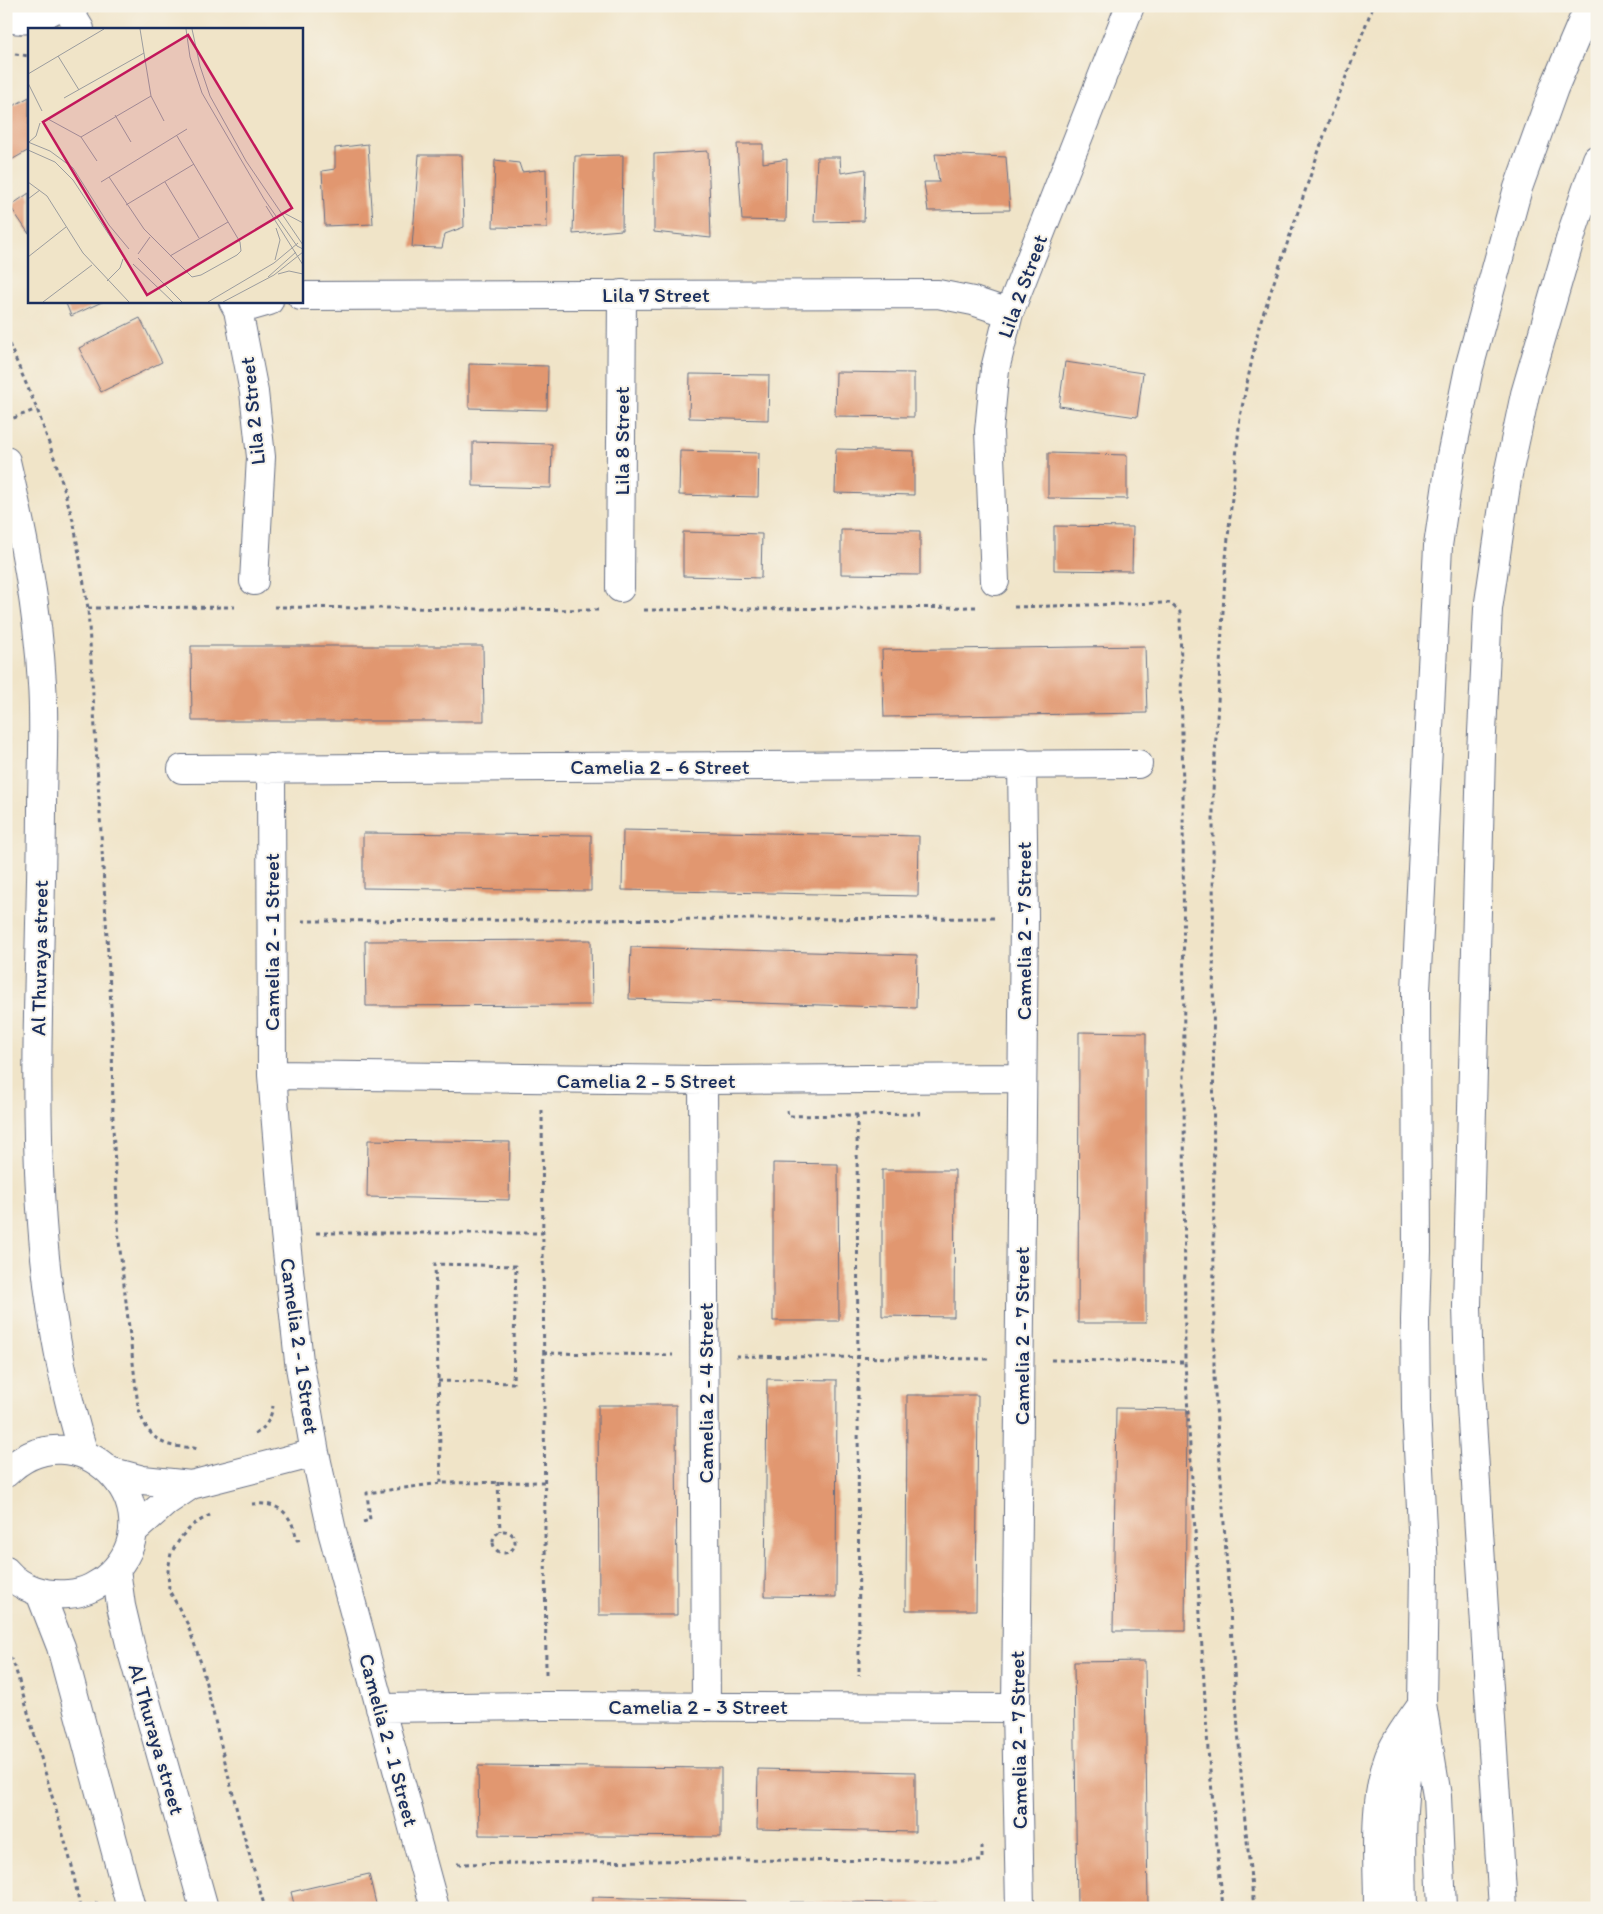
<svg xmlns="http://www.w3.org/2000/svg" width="1603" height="1914" viewBox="0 0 1603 1914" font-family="Itim,sans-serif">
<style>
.building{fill:#e1976f}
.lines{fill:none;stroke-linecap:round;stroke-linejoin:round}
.minor-casing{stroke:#666e83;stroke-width:30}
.tertiary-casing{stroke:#666e83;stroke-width:30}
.path{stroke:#666e83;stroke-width:3;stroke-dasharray:4 4;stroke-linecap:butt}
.minor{stroke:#fff;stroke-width:28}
.tertiary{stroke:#fff;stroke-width:28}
.labels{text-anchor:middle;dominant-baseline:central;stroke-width:4;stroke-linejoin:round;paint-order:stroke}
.street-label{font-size:21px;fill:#1b2f5e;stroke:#f7f3e8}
.inset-road{fill:none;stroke:#9b9c9e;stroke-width:1}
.view{fill:#c2185b;fill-opacity:0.15;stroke:#c2185b;stroke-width:2.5}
.inset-edge{fill:none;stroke:#1b2f5e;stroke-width:2.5}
</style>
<rect width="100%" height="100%" fill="#f7f3e8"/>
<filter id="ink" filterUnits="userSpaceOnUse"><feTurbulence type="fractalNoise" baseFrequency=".02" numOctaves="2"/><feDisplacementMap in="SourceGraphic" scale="10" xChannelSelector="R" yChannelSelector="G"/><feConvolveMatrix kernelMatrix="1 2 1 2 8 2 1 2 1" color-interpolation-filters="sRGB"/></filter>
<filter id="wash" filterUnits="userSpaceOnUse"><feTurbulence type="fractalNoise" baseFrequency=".0096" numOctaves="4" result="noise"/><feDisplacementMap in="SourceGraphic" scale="20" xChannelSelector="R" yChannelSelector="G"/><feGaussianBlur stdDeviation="1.12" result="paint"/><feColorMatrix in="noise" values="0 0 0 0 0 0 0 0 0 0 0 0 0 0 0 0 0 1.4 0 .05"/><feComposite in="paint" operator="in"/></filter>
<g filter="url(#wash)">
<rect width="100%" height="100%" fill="#f0e4c8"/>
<g id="blocks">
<path class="building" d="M29,97V150L6,163V110Z
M368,144L373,224L325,226L322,171L335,169V148Z
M737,144H763V163L787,159L786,221L742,220Z
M708,151L711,238L654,232V154Z
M935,154L1006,157L1010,210L928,211L924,182H939Z
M419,155H462L464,227L445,234L442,248L412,247Z
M623,155L622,230L573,234L575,156Z
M817,157H840L841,173L866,169L864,221L814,222Z
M495,160L519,163L522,172L546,169L547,228L493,227Z
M29,193V234L10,206Z
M65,301H104L71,316Z
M140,318L162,362L101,392L79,348Z
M1065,362L1143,373L1137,417L1059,406Z
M469,364L548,366L547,410L469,408Z
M836,372L914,373V417L835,416Z
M690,374L769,375L768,420L689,418Z
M473,442L552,444L551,488L473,486Z
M836,449L914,451V495L835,493Z
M680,451L759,453L758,497L679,495Z
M1048,453L1127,455V499L1048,498Z
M1054,526L1133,527L1132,571L1054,570Z
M841,530L920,531V575L841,574Z
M683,532L762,534L761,578L683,576Z
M191,646H483L484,721H192Z
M1145,646L1147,713L884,717L882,650Z
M623,830L919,836L918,896L622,890Z
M363,833L591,835V891L363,888Z
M591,940L592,1005L366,1006L365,941Z
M631,947L917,955L916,1008L629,999Z
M1079,1032L1146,1033V1323H1078Z
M368,1140L510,1142L509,1200L367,1197Z
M773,1163L838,1164L839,1321H773Z
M882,1170H955L954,1317L882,1316Z
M767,1379L837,1380L836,1597L765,1596Z
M907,1395H978L976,1610H906Z
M598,1405H676L677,1615H599Z
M1116,1408L1187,1409L1185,1631H1113Z
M1145,1661L1148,1908H1077L1074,1662Z
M478,1766L721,1768V1837L479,1835Z
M758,1769L915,1772V1832L757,1829Z
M369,1874L377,1908H295L291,1892Z
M593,1897L745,1901V1908H593Z
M790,1902L939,1903V1908H790Z"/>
</g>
</g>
<g filter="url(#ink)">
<use href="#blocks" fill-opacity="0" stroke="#666e83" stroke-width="1"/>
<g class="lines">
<defs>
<path id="minor" d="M66,6L80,29
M6,17C24,24 44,16 59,6
M301,296L938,294L973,301L1009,313
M233,301L238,310L254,392L261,457L254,581
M238,310L269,301
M995,581L989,431L995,369L1009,313L1130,6
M620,588L622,294
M271,768L272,1075L285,1233L299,1361L315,1453L332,1531L435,1908
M182,769L1138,764
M272,1075L703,1080L1021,1078
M703,1080L706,1707
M113,1472L143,1480L191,1485
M133,1531L167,1501L191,1485L315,1453
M380,1708L546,1706L1016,1708
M1020,1908L1016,1708L1024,917L1022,763"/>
<path id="tertiary" d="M6,461C23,534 38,608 42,684C45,725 42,768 42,810C41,1022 18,1248 84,1454
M6,1473C76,1403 179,1507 111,1574C100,1585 84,1593 68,1594C45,1596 21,1589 6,1571
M116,1569L121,1606L131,1648L204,1908
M40,1593L61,1647L131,1908
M1378,1908C1378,1859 1372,1804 1389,1757C1397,1738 1410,1721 1422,1704
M1403,1908C1402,1849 1399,1792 1414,1735
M1442,1908L1437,1796L1422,1704L1424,1569L1416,1408L1415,1320L1417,1251L1416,991L1438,546L1451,456L1469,368L1518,188L1554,88L1589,6
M1503,1908L1469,1374L1467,1306L1481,753L1488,609L1507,479L1525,394L1574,226L1597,159"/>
</defs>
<use href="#minor" class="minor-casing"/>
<use href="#tertiary" class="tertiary-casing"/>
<path class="path" d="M15,54L29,56
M6,337L37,409L59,472L74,524L88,608L112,1023L113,1127L119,1241L138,1406C142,1424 153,1443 174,1446C181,1447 192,1447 197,1449
M6,421L37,409
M274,607L598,610
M1014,607L1163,603H1170L1180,612L1183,794L1185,1362L1208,1750L1223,1908
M88,608L235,607
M644,610L978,607
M302,921L994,918
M542,1110L546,1674
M787,1110L788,1116L919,1114V1109
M857,1115L859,1676
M316,1233H543
M543,1353L673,1355
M736,1356L988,1359
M1051,1360L1185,1362
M438,1381L513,1383L516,1266L435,1264L441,1483
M255,1434C266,1428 271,1418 273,1406
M498,1482L500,1531
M252,1504C280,1502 291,1513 297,1540L302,1539
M210,1515L194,1524L182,1536L171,1553L168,1571L169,1590L187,1623L201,1663L238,1815L265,1908
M363,1522L370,1520L367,1493L441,1483L545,1482
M493 1542a11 11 0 1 1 22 0a11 11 0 1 1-22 0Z
M6,1650L15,1667L72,1866L80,1908
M457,1864L717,1860L982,1861V1847H987
M80,1908L98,1903
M1254,1908L1243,1802L1214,1377L1213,791L1226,558L1240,417L1259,326L1329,121L1373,6"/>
<use href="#minor" class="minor"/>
<use href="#tertiary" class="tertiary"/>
</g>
</g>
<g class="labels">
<g class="street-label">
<text transform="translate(1022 286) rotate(-70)">Lila 2 Street</text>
<text x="656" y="294">Lila 7 Street</text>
<text transform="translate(252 411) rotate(-96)">Lila 2 Street</text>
<text transform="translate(621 441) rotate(-90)">Lila 8 Street</text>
<text x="660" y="766">Camelia 2 - 6 Street</text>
<text transform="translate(1023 931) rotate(-90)">Camelia 2 - 7 Street</text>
<text transform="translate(271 942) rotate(-90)">Camelia 2 - 1 Street</text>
<text transform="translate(39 958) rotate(-89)">Al Thuraya street</text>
<text x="646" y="1080">Camelia 2 - 5 Street</text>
<text transform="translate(1021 1336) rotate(-90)">Camelia 2 - 7 Street</text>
<text transform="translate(300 1346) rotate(82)">Camelia 2 - 1 Street</text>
<text transform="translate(705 1393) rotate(-90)">Camelia 2 - 4 Street</text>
<text x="698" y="1706">Camelia 2 - 3 Street</text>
<text transform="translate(157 1739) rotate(74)">Al Thuraya street</text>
<text transform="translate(389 1740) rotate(75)">Camelia 2 - 1 Street</text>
<text transform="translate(1018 1740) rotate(-91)">Camelia 2 - 7 Street</text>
</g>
</g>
<g transform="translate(28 28)">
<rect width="275" height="275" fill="#f0e4c8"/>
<path class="inset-road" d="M112,1L123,68L136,93M158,1L162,29L174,65L236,171L269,218L275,221M164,1L172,38L182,68L218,133L275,217M30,28L51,62M0,46L76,1M0,55L14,83M36,70L116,25M87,87L103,114M20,91L53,109L69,133M53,109L123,68M0,114L22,123L45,140L81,197L101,221M1,114L8,108L12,95M0,122L27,134L45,152L95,228M81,149L116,201L164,249L173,247L209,227L213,223L212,214L149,108M0,154L19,168L55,225L101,274M73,154L159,101M137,154L171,210M0,171L12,162M98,177L166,136M238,178L275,237M256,185L275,195M110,226L122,209M142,228L200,194M0,229L38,199M110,230L154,274M247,232L252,212L248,200M105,236L145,274M250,246L261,243L275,246M240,249L268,224M79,253L92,240L95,231M15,274L64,237M180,274L246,235L270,215M195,274L246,247L275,224"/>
<path class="view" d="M160,7L264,180L119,267L15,94Z"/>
<rect width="275" height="275" class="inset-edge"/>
</g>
<rect width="1603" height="1914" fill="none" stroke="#f7f3e8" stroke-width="25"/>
</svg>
